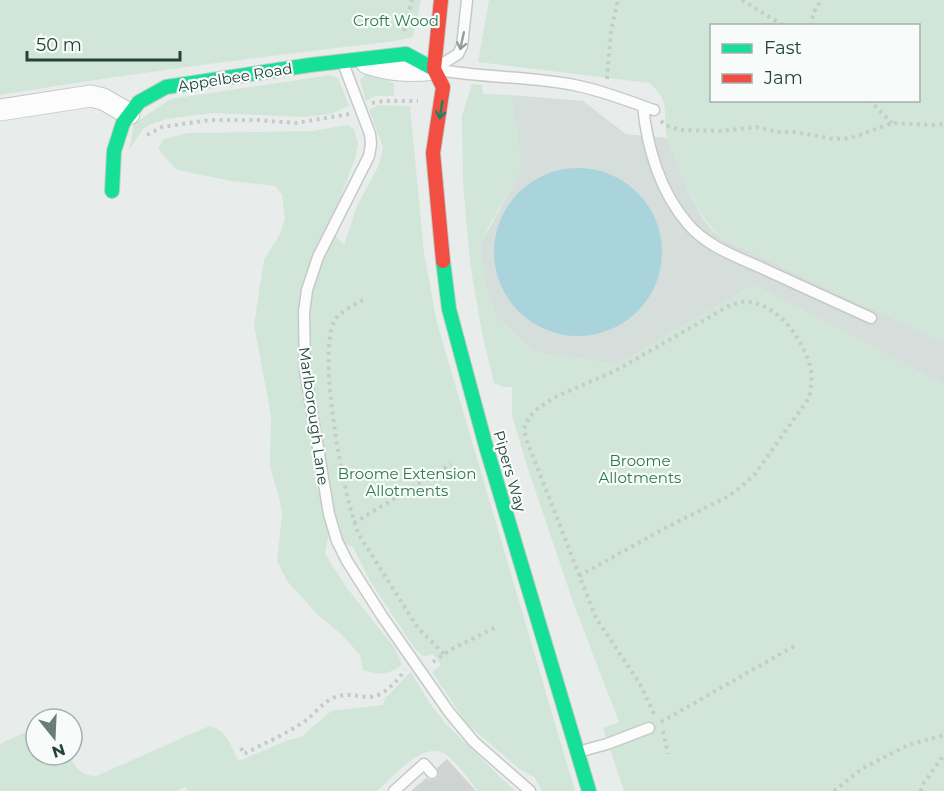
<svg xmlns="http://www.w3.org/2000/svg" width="944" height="791" viewBox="0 0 944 791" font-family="Montserrat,sans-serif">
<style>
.built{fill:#d6dedb}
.green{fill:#d1e6d8;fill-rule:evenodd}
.water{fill:#a9d4db}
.building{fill:#cfd4d2}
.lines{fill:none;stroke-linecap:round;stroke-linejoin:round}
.lane-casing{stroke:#c5cac8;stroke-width:13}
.street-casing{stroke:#c5cac8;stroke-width:23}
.fast-casing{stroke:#c3cbc8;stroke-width:16}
.jam-casing{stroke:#c3cbc8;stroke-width:16}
.path{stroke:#c3ccca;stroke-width:4;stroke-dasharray:3 4.5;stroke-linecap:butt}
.lane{stroke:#fcfcfc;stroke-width:10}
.street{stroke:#fcfcfc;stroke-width:21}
.fast{stroke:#16e098;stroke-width:14}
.jam{stroke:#f24e42;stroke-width:14}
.oneway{stroke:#909f9b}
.oneway2{stroke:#1e8160}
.labels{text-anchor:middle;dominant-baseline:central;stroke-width:4.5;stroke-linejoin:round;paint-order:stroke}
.park-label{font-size:15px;fill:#2d7a4b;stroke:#f7fbf9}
.street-label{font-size:15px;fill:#24423a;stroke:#f7fbf9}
</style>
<rect width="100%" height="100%" fill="#e8edeb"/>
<path class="built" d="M511,95L583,101L626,134L667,138L691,197L703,219L713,231L725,240L944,342V385L754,285L616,365L534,352L495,316L484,277L480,245L519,174L518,139Z"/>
<path class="green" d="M0,0H421L413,37L395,41C263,57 131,73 0,95Z
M489,0H944V342L725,240C699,220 689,192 677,163C674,155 668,146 667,137C662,112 672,102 649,83L478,62ZM712,26H918V100H712Z
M367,73L381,77L394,84V96H376L366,101L360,80Z
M331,75L338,78L349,106L331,114L302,117L213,113L167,119L154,123L144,128L129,150L134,124L170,99Z
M472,84L482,85L483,94L511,95L518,139L519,174L489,226L480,246L484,277L495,316L534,352L616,365L754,285L944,385V791H624L603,728L619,722L574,605L527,466L512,416V387H503L494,383L482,333L470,263L463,183L462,116Z
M378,105L410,106L424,253L437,323L575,791H542L534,777L521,770L467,724L432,672L441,665L433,654L424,657L415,649L370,581L353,547L328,537L325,554L347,588L394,647L402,664C389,676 378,675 363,670L360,655L342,635L316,613L287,581L277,561L282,515L279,497L270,467L271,416L254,325L264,259L279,236L285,219L282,195L275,186L231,181L177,170L158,149L164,139L188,133L313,131L347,125L354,129L358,144L355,159L329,228L344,245L357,206L379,165L383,147L369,110Z
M411,672L429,702L445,723L515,791H478C468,779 456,760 443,753C421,742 392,778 377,791H188L185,787L176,791H0V744L36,727V755H69C77,769 79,775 96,776L209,726C228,730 230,746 239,761L288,740L301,737L331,711L383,705L385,698C395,690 401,680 411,672Z"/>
<path class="water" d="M494 252a84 84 0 1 1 168 0a84 84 0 1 1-168 0Z"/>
<path class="building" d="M447,759L476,791H411L426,778L430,780L436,779L439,775L437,768Z"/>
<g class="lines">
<defs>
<path id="lane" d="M343,63L370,134L371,144L369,156L318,257L307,290L304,312L305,370L329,514L337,541L347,561L382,616L449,712L474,742L530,791
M439,66L458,54L462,46L467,0
M440,70C484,78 530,76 574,85C601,90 628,101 654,110
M643,106C647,147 660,192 688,224C707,247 740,258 766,270C801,286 836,302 871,318
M578,752L607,744L649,728
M394,791L424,764L432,773"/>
<path id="street" d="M367,63C391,71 410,72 434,69
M0,110L91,96L103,99L129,114"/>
<path id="fast" d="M112,191L114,151L123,123L139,102L166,87L310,65L406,54L434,69
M443,261L449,309L485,443L589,791"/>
<path id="jam" d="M441,0L434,69L443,87L433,153L443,261"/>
</defs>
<use href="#lane" class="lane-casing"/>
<use href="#street" class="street-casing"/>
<use href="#fast" class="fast-casing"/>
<use href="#jam" class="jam-casing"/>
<path class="path" d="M742,0L784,26
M810,26L814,12L821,0
M404,31L412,0
M607,79L611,30L618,0
M869,100L892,123
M372,103L384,101H418
M661,121L665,125L680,130L720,131L757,127L777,132H795L834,139L851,138L892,123L932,125L944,124
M147,135L162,127L210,120H256L296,123L349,114
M363,300C354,305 338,312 334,322C317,355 344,500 359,535L418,628L444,654
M354,523L451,464
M579,576L667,527L727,497L741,487L755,474L809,398C811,387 813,376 810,366C802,338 779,305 748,302C742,301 736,304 730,305L615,371L555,397L536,410L529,417L524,429L527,441L596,618L640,684L654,714
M433,662L450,650L496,627
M661,722L796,645
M663,731L668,754
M241,748L244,754C263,744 284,735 302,723C313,716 320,705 331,699C343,692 355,696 368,697C384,697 396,682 405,670
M834,791L863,768L908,745L944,735
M921,791V787L944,755"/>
<use href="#lane" class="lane"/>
<use href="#street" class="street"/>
<use href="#fast" class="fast"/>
<use href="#jam" class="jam"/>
</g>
<defs><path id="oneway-shaft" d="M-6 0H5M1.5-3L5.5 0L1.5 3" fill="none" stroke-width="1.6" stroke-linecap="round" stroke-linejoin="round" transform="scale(1.5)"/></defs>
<use class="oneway" href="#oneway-shaft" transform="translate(462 41) rotate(102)"/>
<use class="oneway2" href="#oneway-shaft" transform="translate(441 110) rotate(99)"/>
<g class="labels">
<g class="park-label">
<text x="396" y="20">Croft Wood</text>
<text x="640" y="460">Broome<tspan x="640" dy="17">Allotments</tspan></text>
<text x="407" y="473">Broome Extension<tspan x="407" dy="17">Allotments</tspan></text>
</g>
<g class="street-label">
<text transform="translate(235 77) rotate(-9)">Appelbee Road</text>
<text transform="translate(314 416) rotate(82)">Marlborough Lane</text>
<text transform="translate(510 471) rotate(74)">Pipers Way</text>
</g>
</g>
<rect x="710" y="24" width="210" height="78" fill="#f7fbf9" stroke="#a3b1ad" stroke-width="1.5"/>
<rect x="722" y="44" width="30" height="9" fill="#16e098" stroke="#a3b1ad" stroke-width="1.5"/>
<text x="764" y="54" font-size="18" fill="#24423a">Fast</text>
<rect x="722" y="74" width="30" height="9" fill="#f24e42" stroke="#a3b1ad" stroke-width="1.5"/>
<text x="764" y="84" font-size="18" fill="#24423a">Jam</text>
<g transform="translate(54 737) rotate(162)"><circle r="28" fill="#f7fbf9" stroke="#a3b1ad" stroke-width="1.5"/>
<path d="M0-4.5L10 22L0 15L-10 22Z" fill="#697e78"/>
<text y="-9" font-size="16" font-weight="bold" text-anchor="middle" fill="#24423a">N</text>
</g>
<path d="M27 51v9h153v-9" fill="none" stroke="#24423a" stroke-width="3"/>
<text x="36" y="51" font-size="18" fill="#24423a" stroke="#f7fbf9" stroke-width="4.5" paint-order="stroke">50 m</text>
</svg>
